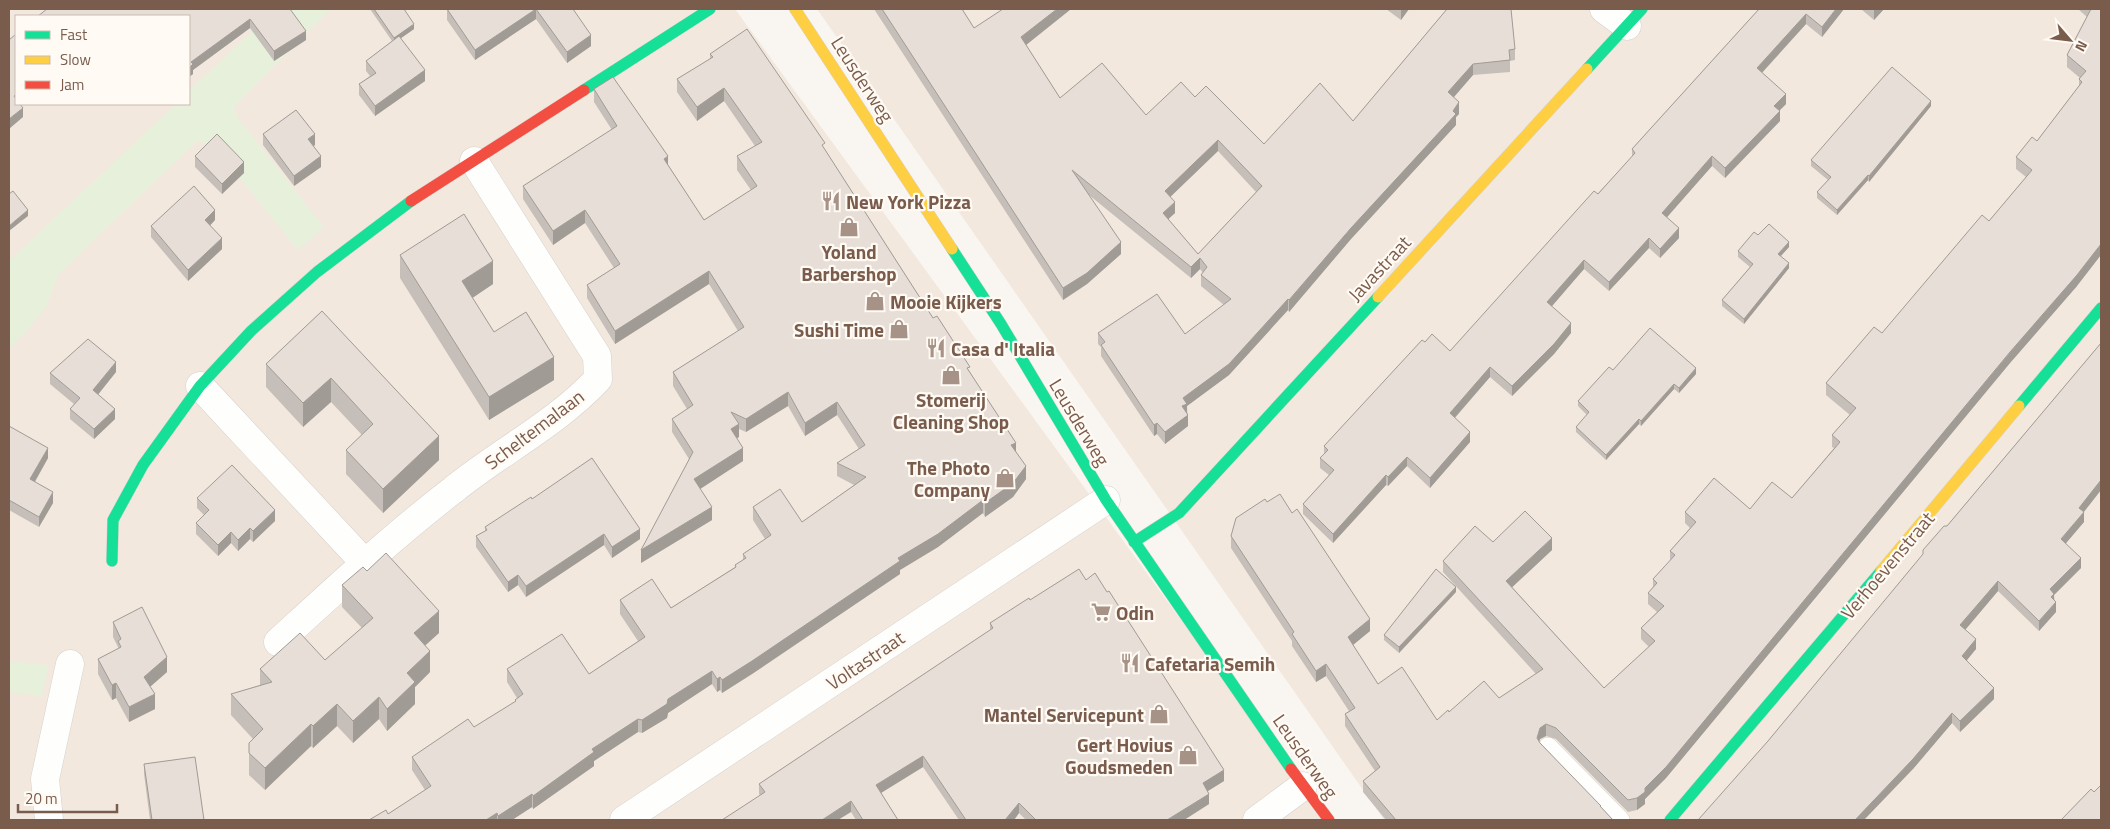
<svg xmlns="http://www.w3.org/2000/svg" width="2110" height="829" viewBox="0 0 2110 829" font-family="'Titillium Web',sans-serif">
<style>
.residential{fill:#f2e8de;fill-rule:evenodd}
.green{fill:#e7f0db}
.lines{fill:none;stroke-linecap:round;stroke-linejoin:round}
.lane-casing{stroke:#d7d1cb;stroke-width:20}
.street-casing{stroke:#d7d1cb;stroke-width:29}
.fast-casing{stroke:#d9d2cb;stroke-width:12}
.slow-casing{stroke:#d9d2cb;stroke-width:12}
.jam-casing{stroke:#d9d2cb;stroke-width:12}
.lane{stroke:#fefefd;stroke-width:19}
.street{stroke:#fefefd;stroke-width:28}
.fast{stroke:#16e098;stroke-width:11}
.slow{stroke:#ffcf43;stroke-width:11}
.jam{stroke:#f24e42;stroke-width:11}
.wall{fill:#c6bfb9;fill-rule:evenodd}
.shaded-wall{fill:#a19b96}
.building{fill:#e6ded7;stroke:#a19b96;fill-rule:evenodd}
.labels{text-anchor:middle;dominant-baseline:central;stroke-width:4.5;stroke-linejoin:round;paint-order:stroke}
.street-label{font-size:19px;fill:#7a5c4d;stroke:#fffaf3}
.poi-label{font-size:19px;font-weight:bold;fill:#7a5c4d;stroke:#fffaf3;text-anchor:start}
</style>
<rect width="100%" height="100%" fill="#f9f5f0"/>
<path class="residential" d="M9,9H735L1327,820H9ZM16,16H189V104H16Z
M817,9H2101V820H1384Z"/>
<path class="green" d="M276,9H331L234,107L238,118L324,227L298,250L212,144L197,141L59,274L46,307L26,332L9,348V261L176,104H189V91Z
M9,661L49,665L42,696L9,692Z"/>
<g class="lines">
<defs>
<path id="lane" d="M1548,747L1620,820"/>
<path id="street" d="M1604,9L1627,26
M200,386L364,562
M278,642C335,590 392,537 453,490C500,452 557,423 598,379L597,356L474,161
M49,820L45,779L70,664
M624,820L1106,500
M1257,820L1303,786"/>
<path id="fast" d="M1587,69L1642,9
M584,90L710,9
M952,249L1001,324L1106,500L1291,769
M2019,406L2101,308
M1134,542L1179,513L1378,297
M112,561L113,520L143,465L200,386L251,331L317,272L411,201
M1670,820L1881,571"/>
<path id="slow" d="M795,9L952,249
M1378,297L1587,69
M1881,571L2019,406"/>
<path id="jam" d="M411,201L584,90
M1291,769L1329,820"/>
</defs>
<use href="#lane" class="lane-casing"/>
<use href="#street" class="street-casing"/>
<use href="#fast" class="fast-casing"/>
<use href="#slow" class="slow-casing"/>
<use href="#jam" class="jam-casing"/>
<use href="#lane" class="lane"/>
<use href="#street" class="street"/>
<use href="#fast" class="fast"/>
<use href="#slow" class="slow"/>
<use href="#jam" class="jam"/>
</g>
<path class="wall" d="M290,9L306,40L274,61L250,28L193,70V74L189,77V16Z
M370,9H404L414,29L401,38L425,81L375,116L359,95V84L370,76L366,71V61L392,41Z
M447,9H573L591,46L567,63L536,19L475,60L447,20Z
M874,9H962L974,28L1071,9L1026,45L1060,98L1146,115L1195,97L1264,144L1353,121L1447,9L1515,49V60L1510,61V72L1473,75L1453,97L1459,114L1456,117V125L1351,239L1289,312L1288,310L1229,375L1187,406L1188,426L1165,444L1157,434L1154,436L1101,356V347L1098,344V333L1185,334L1224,305L1201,286V275L1203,273L1200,269L1191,278L1089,195L1121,254L1087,284L1063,300ZM1218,151L1256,192L1198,254L1168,219L1175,213L1170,197Z
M1386,9H1409L1401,20Z
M1759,9H1844L1822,37L1806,24L1762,73L1786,104L1779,111L1780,121L1725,178L1712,166L1666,217L1679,238L1660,258L1649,248L1609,291L1584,269L1551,306L1571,333L1554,354L1512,396L1490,377L1455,418L1470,442L1430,488L1407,466L1388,486L1386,485L1333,543L1303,514V504L1329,475L1320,468V458L1324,454V446L1425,342L1450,351L1632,157V149Z
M1861,9H1884L1874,20Z
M2078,9H2101L2077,286L2010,363L1666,778L1645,799V804L1637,810L1628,812L1556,739L1546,736L1540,739L1539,742L1540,743L1613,820H1386L1363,792V781L1375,771L1345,726V714L1349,711L1326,676L1316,682L1292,646V641L1231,548V536L1370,631L1353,645L1378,684L1437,720L1449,712L1499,698L1536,674L1443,572V561L1493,542L1552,550L1512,587L1604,688L1649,647L1641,639V628L1657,612L1648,604V593L1653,587V579L1670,561V551L1690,528L1685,523V512L1750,509L1792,498L1834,448L1832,447V435L1850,415L1826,395V383L1882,333L1989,221L2026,177L2016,169V157L2037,141L2079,86V79L2080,78L2067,67V55L2087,17Z
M710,54L825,150L933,318L970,372L1016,451L1026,479L1013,497L985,517L983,513L938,547L900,570V574L752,674L722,693L720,690L717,692L712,684L668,713L667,718L642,733L638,732L594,761V766L533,809L532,807L512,820H369L388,814L425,790L412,770V757L474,727L515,702V700L517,698L507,682V669L589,674L638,641L620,614V600L671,608L735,567V565L743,560V554L765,539L753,520V507L802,522L854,485L837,476V463L859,449L837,415L805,436L788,406L746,432L739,429V437L737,438L743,461L700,489L712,520L641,563L689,459L672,432V419L687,409L673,386V372L738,331L709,284L615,344L587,298V285L614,268L585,223L553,245L523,199V186L612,130L594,102V89L668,165L704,220L751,190L737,170V156L755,146L724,101L697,121L677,92V79L710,59Z
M1931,106L1869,182L1868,180L1837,215L1817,198V192L1828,180L1811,166V160Z
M263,134L315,145L313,146L321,167L294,186L263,145Z
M195,156L244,173L222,194L195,167Z
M215,220L210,225L222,249L188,281L151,237V226Z
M1758,235L1789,247L1781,256L1789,268L1744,324L1722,306V300L1750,267L1738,257V251Z
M400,255L493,284L472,298L494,332L554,380L489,420L400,278Z
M322,311L439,460L383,513L346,474V450L362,435L331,402L303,427L266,387V364Z
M2101,343V490L2084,512V522L2066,543L2081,568L2054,595L2056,612L2039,631L1998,591L1965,630L1976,649L1967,660L1994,699L1960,732L1952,723L1913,769L1768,741L1947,526Z
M1613,370L1696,374L1679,393L1674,389L1641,426L1639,424L1606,460L1576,432V427L1587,415L1578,406V401Z
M116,372L98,394L115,419L94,439L70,419V409L74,404L50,384V373Z
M9,426L48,458L35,482L53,503L39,527L9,510Z
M197,498L275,521L253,542L250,539L238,551L231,543L218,556L196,534V523L204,515L197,508Z
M532,499L640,539L612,558L604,545L526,597L518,585L508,592L476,547V536L485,531V527Z
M367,571L439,633L425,646L430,672L415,687V704L387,731L379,719L353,743L337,726L313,748L311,746L265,790L249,775V743L253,739L231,715V694L260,685V669L325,660L362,628L342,607V585Z
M1456,592L1399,653L1384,640V635Z
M1030,600L1224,781L1208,791L1209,804L1184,820H1026L1019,813L1014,820H959L923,767L881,793L898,820H856L851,812L760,795L759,794V784L990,630V623Z
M113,622L167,672L150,687L155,709L129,722L116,698L112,700L98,674V659L118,649V647L113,637Z
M144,764L204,820H150L144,774Z"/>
<path class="shaded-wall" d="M536,9V19L475,60V50Z
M1057,9H1071L1021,49V37Z
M1402,9H1409L1401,20V10Z
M1836,9H1844L1822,37V27Z
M1875,9H1884L1874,20V10Z
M1806,14V24L1757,78V68Z
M250,19V28L193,70V74L189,77V68L191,62Z
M414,24V29L394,43V38Z
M306,31V40L274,61V51Z
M591,35V46L567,63V52Z
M1473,64V75L1448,104V92Z
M425,70V81L375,116V106Z
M724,88V101L697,121V107Z
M1786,94V104L1774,116V106Z
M1931,101V106L1869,182V176Z
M1459,102V114L1456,117V125L1351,239L1289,312V300L1351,228L1453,111Z
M23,108V117L9,129V119Z
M1780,111V121L1725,178V168Z
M315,134V145L308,150V139Z
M1218,140V151L1165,202V191Z
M321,156V167L294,186V176Z
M668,156V169L664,159Z
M1712,156V166L1662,223V213Z
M244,162V173L222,194V184Z
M1868,175V180L1837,215V210Z
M1175,202V213L1163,224V213Z
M28,210V216L9,231V226Z
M215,210V220L205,231V220Z
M585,210V223L553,245V231Z
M1679,228V238L1660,258V249Z
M222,238V249L188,281V270Z
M1649,238V248L1609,291V282Z
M1121,242V254L1087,284L1063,300V288Z
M1789,242V247L1778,259V254Z
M2101,244V255L2077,286L2010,363L1666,778L1645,799V804L1637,810V798L1645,788Z
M1200,258V269L1191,278V267Z
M1584,260V269L1547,312V302Z
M493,261V284L462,305V281Z
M1789,263V268L1744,324V319Z
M709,271V284L615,344V331Z
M1288,299V310L1229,375L1187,406V415L1182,406L1183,398Z
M1571,323V333L1554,354L1512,396V386Z
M554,357V380L489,420V397Z
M116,362V372L93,401V390Z
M1490,367V377L1450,423V413Z
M1696,368V374L1679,393V388Z
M331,378V402L303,427V403Z
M1674,384V389L1641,426V421Z
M788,392V406L746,432V419Z
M837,402V415L805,436V423Z
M115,409V419L94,439V429Z
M1188,415V426L1165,444V432Z
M1639,419V424L1606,460V455Z
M1157,423V434L1154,436V425Z
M739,424V437L731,442V429Z
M1470,432V442L1430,488V478Z
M439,436V460L383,513V489Z
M1016,443V456L1011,445Z
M48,448V458L30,490V479Z
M743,448V461L694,493V479Z
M1407,457V466L1388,486V477Z
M1026,466V479L1013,497L985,517V503Z
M1386,475V485L1333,543V534Z
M2101,480V490L2079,518V508Z
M53,492V503L39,527V517Z
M983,500V513L938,547L900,570V574L752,674L722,693V680Z
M712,507V520L641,563V550Z
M275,510V521L253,542V531Z
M2084,512V522L2061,549V539Z
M250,528V539L238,551V540Z
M640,529V539L612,558V547Z
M231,532V543L218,556V545Z
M604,534V545L526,597V586Z
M1552,538V550L1506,593V581Z
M2081,558V568L2054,595V604L2050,589Z
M518,575V585L508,592V582Z
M1998,581V591L1960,636V625Z
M1456,587V592L1399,653V647Z
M2056,602V612L2039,631V621Z
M439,611V633L414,655V633Z
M1370,619V631L1348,649V637Z
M1976,639V649L1962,666V656Z
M430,651V672L415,687V704L387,731V709L407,673Z
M167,657V672L144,692V677Z
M1326,664V676L1316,682V671Z
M712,671V684L668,713L667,718L642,733V720L668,699Z
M720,677V690L717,692V679Z
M116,683V698L112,700V685Z
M1994,688V699L1960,732V721Z
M155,694V709L129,722V707Z
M379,697V719L353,743V721Z
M337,704V726L313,748V726Z
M1952,713V723L1913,769L1864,820H1854Z
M638,719V732L594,761V766L533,809V796L592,749Z
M311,724V746L265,790V768Z
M1546,724V736L1540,739L1537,749V738L1540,728Z
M923,756V767L876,796V785Z
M1224,770V781L1203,794V783Z
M532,794V807L512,820H498V816Z
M1209,794V804L1184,820H1167Z
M851,801V812L838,820H822Z
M1019,803V813L1014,820H1005Z
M497,813V820H486Z"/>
<path class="building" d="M47,9H290L306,31L274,51L250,19L191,62L193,64L189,68V16H38Z
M374,9H404L414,24L394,38Z
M447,9H536L475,50Z
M536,9H573L591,35L567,52Z
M882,9H962L974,28L1003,9H1057L1021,37L1060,98L1102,63L1146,115L1181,82L1195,97L1206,86L1264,144L1320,83L1353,121L1447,9H1511L1515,49L1509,50L1510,60L1473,64L1448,92L1459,102L1453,111L1456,114L1351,228L1289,300L1288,299L1229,364L1183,398L1187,404L1182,406L1188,415L1165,432L1157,423L1154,425L1101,345L1105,342L1098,333L1157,294L1185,334L1231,299L1201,275L1207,267L1200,258L1191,267L1072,170L1121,242L1087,273L1063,288ZM1218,140L1262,186L1198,254L1163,213L1175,202L1165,191Z
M1759,9H1836L1822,27L1806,14L1757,68L1786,94L1774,106L1780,111L1725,168L1712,156L1662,213L1679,228L1660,249L1649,238L1609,282L1584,260L1547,302L1571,323L1554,344L1512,386L1490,367L1450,413L1470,432L1430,478L1407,457L1388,477L1386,475L1333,534L1303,504L1334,470L1320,458L1328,450L1324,446L1422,340L1425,342L1432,334L1450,351L1594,191L1598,194L1635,153L1632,149Z
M2091,9H2101V244L2077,275L2010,352L1666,767L1645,788V792L1637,798L1628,800L1556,728L1546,724L1540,728L1537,738L1540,743L1601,806H1600L1613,820H1396L1363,781L1380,767L1345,714L1355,708L1326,664L1316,671L1292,634L1294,632L1231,536L1236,518L1265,499L1267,502L1280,494L1292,513L1297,509L1370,619L1348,637L1378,684L1402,667L1437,720L1448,710L1449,712L1484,681L1499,698L1543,669L1443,561L1475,526L1493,542L1525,511L1552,538L1506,581L1604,688L1655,641L1641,628L1664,606L1648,593L1657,583L1653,579L1675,555L1670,551L1696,522L1685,512L1714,478L1750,509L1772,482L1792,498L1840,442L1832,435L1856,408L1826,383L1874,327L1882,333L1982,215L1989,221L2032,170L2016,157L2032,137L2037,141L2082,82L2079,79L2086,71L2067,55Z
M747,29L825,143L822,145L933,318L937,316L970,367L967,368L1016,443L1011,445L1026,466L1013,483L985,503L983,500L938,534L898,558L900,561L752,661L722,680L720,677L717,679L712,671L668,699L667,704L642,720L638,719L592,749L594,752L533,796L532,794L498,816L497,813L486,820H369L386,810L388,814L431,786L412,757L468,719L474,727L516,701L515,700L523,694L507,669L562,634L589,674L645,637L620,600L652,579L671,608L736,567L735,565L746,558L743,554L771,535L753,507L780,489L802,522L866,477L837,463L865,445L837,402L805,423L788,392L746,419L731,412L739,424L731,429L743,448L694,479L712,507L641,550L693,452L672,419L693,405L673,372L744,327L709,271L615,331L587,285L620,264L585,210L553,231L523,186L617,126L594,89L613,77L668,156L664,159L704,220L757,186L737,156L762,142L724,88L697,107L677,79L713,57L710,54Z
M16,34V94L14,96L16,99V104H20L23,108L9,119V40Z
M399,36L425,70L375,106L359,84L376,73L366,61Z
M1892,67L1931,101L1869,176L1868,175L1837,210L1817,192L1831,177L1811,160Z
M296,110L315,134L308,139L321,156L294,176L263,134Z
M217,134L244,162L222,184L195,156Z
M194,186L215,210L205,220L222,238L188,270L151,226Z
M13,191L28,210L9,226V194Z
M464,214L493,261L462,281L494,332L526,312L554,357L489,397L400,255Z
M1769,224L1789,242L1778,254L1789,263L1744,319L1722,300L1753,264L1738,251L1754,232L1758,235Z
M322,311L439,436L383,489L346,450L373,424L331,378L303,403L266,364Z
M1650,328L1696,368L1679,388L1674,384L1641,421L1639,419L1606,455L1576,427L1589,412L1578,401L1609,367L1613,370Z
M88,339L116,362L93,390L115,409L94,429L70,409L80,398L50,373Z
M2101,343V480L2079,508L2084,512L2061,539L2081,558L2050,589L2054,594L2051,597L2056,602L2039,621L1998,581L1960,625L1976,639L1962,656L1994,688L1960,721L1952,713L1913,759L1855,820H1698L1768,741L1923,554V550L1944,526H1947Z
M9,426L48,448L30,479L53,492L39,517L9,500Z
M592,458L640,529L612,547L604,534L526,586L518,575L508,582L476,536L487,530L485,527L531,497L532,499Z
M232,465L275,510L253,531L250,528L238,540L231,532L218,545L196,523L209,510L197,498Z
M386,553L439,611L414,633L430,651L407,673L415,682L387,709L379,697L353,721L337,704L313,726L311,724L265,768L249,753V743L263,729L231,694L272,682L260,669L300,633L325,660L373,618L342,585L363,567L367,571Z
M1079,569L1086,580L1095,573L1107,592L1109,591L1224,770L1203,783L1209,794L1167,820H1036L1019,803L1005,820H966L923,756L876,785L898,820H863L851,801L822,820H722L765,792L759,784L993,628L990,623L1029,598L1030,600Z
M1436,569L1456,587L1399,647L1384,635Z
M142,607L167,657L144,677L155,694L129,707L116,683L112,685L98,659L121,647L118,641L121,639L113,622Z
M195,757L204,820H152L144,764Z
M2101,785V820H2061L2091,789L2094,792Z"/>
<defs>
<symbol id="restaurant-bare" viewBox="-9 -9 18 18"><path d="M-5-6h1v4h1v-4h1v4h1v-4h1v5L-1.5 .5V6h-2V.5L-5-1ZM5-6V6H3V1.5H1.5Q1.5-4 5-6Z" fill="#a69286" stroke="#fffaf3" stroke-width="2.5" paint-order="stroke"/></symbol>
<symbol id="shop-bare" viewBox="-9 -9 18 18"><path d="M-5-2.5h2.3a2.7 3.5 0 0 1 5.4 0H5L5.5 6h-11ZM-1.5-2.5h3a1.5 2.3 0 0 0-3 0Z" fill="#a69286" stroke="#fffaf3" stroke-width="2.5" paint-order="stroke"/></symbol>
<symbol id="supermarket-bare" viewBox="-9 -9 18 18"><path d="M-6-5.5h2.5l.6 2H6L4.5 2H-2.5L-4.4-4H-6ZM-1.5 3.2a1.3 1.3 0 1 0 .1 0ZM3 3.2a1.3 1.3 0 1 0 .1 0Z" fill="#a69286" stroke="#fffaf3" stroke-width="2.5" paint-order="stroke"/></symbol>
</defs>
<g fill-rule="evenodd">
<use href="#restaurant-bare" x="817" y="187" width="28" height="28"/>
<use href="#shop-bare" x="835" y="213" width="28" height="28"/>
<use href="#shop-bare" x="861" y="287" width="28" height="28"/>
<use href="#shop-bare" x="885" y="315" width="28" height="28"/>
<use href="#restaurant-bare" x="922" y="334" width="28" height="28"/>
<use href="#shop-bare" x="937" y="361" width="28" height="28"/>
<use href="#shop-bare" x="991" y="464" width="28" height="28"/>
<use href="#supermarket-bare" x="1087" y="598" width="28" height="28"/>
<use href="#restaurant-bare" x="1116" y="649" width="28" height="28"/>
<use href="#shop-bare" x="1145" y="700" width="28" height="28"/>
<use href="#shop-bare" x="1174" y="741" width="28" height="28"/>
</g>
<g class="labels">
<g class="street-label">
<text transform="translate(863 79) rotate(57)">Leusderweg</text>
<text transform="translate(1379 268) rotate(-47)">Javastraat</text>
<text transform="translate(1080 422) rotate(59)">Leusderweg</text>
<text transform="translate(534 429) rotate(-37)">Scheltemalaan</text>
<text transform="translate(1887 565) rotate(-50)">Verhoevenstraat</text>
<text transform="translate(865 660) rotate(-34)">Voltastraat</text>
<text transform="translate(1306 756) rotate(55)">Leusderweg</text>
</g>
<g class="poi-label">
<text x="846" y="201">New York Pizza</text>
<text x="849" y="251" text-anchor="middle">Yoland<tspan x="849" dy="22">Barbershop</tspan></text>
<text x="890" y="301">Mooie Kijkers</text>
<text x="884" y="329" text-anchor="end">Sushi Time</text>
<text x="951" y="348">Casa d' Italia</text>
<text x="951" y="399" text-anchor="middle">Stomerij<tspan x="951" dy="22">Cleaning Shop</tspan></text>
<text x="990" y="467" text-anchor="end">The Photo<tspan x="990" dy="22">Company</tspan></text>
<text x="1116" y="612">Odin</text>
<text x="1145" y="663">Cafetaria Semih</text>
<text x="1144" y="714" text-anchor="end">Mantel Servicepunt</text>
<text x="1173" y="744" text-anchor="end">Gert Hovius<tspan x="1173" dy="22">Goudsmeden</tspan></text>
</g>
</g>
<rect width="2110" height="829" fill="none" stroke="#7a5c4d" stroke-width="20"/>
<rect x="15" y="15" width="175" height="90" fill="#fffaf3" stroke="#cabbb1"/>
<rect x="25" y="31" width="25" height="8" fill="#16e098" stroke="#cabbb1"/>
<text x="60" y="40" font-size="15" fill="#7a5c4d">Fast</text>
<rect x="25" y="56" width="25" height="8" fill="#ffcf43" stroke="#cabbb1"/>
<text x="60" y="65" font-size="15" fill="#7a5c4d">Slow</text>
<rect x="25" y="81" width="25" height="8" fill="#f24e42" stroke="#cabbb1"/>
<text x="60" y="90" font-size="15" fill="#7a5c4d">Jam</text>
<g transform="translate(2070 40) rotate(118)" stroke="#fffaf3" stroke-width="4" paint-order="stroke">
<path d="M0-4L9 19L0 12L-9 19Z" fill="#7a5c4d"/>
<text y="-8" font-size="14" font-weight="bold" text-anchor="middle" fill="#7a5c4d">N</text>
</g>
<path d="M18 804v8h99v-8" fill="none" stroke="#7a5c4d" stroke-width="2.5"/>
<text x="25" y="804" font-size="15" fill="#7a5c4d" stroke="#fffaf3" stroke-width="4" paint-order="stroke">20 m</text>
</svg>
